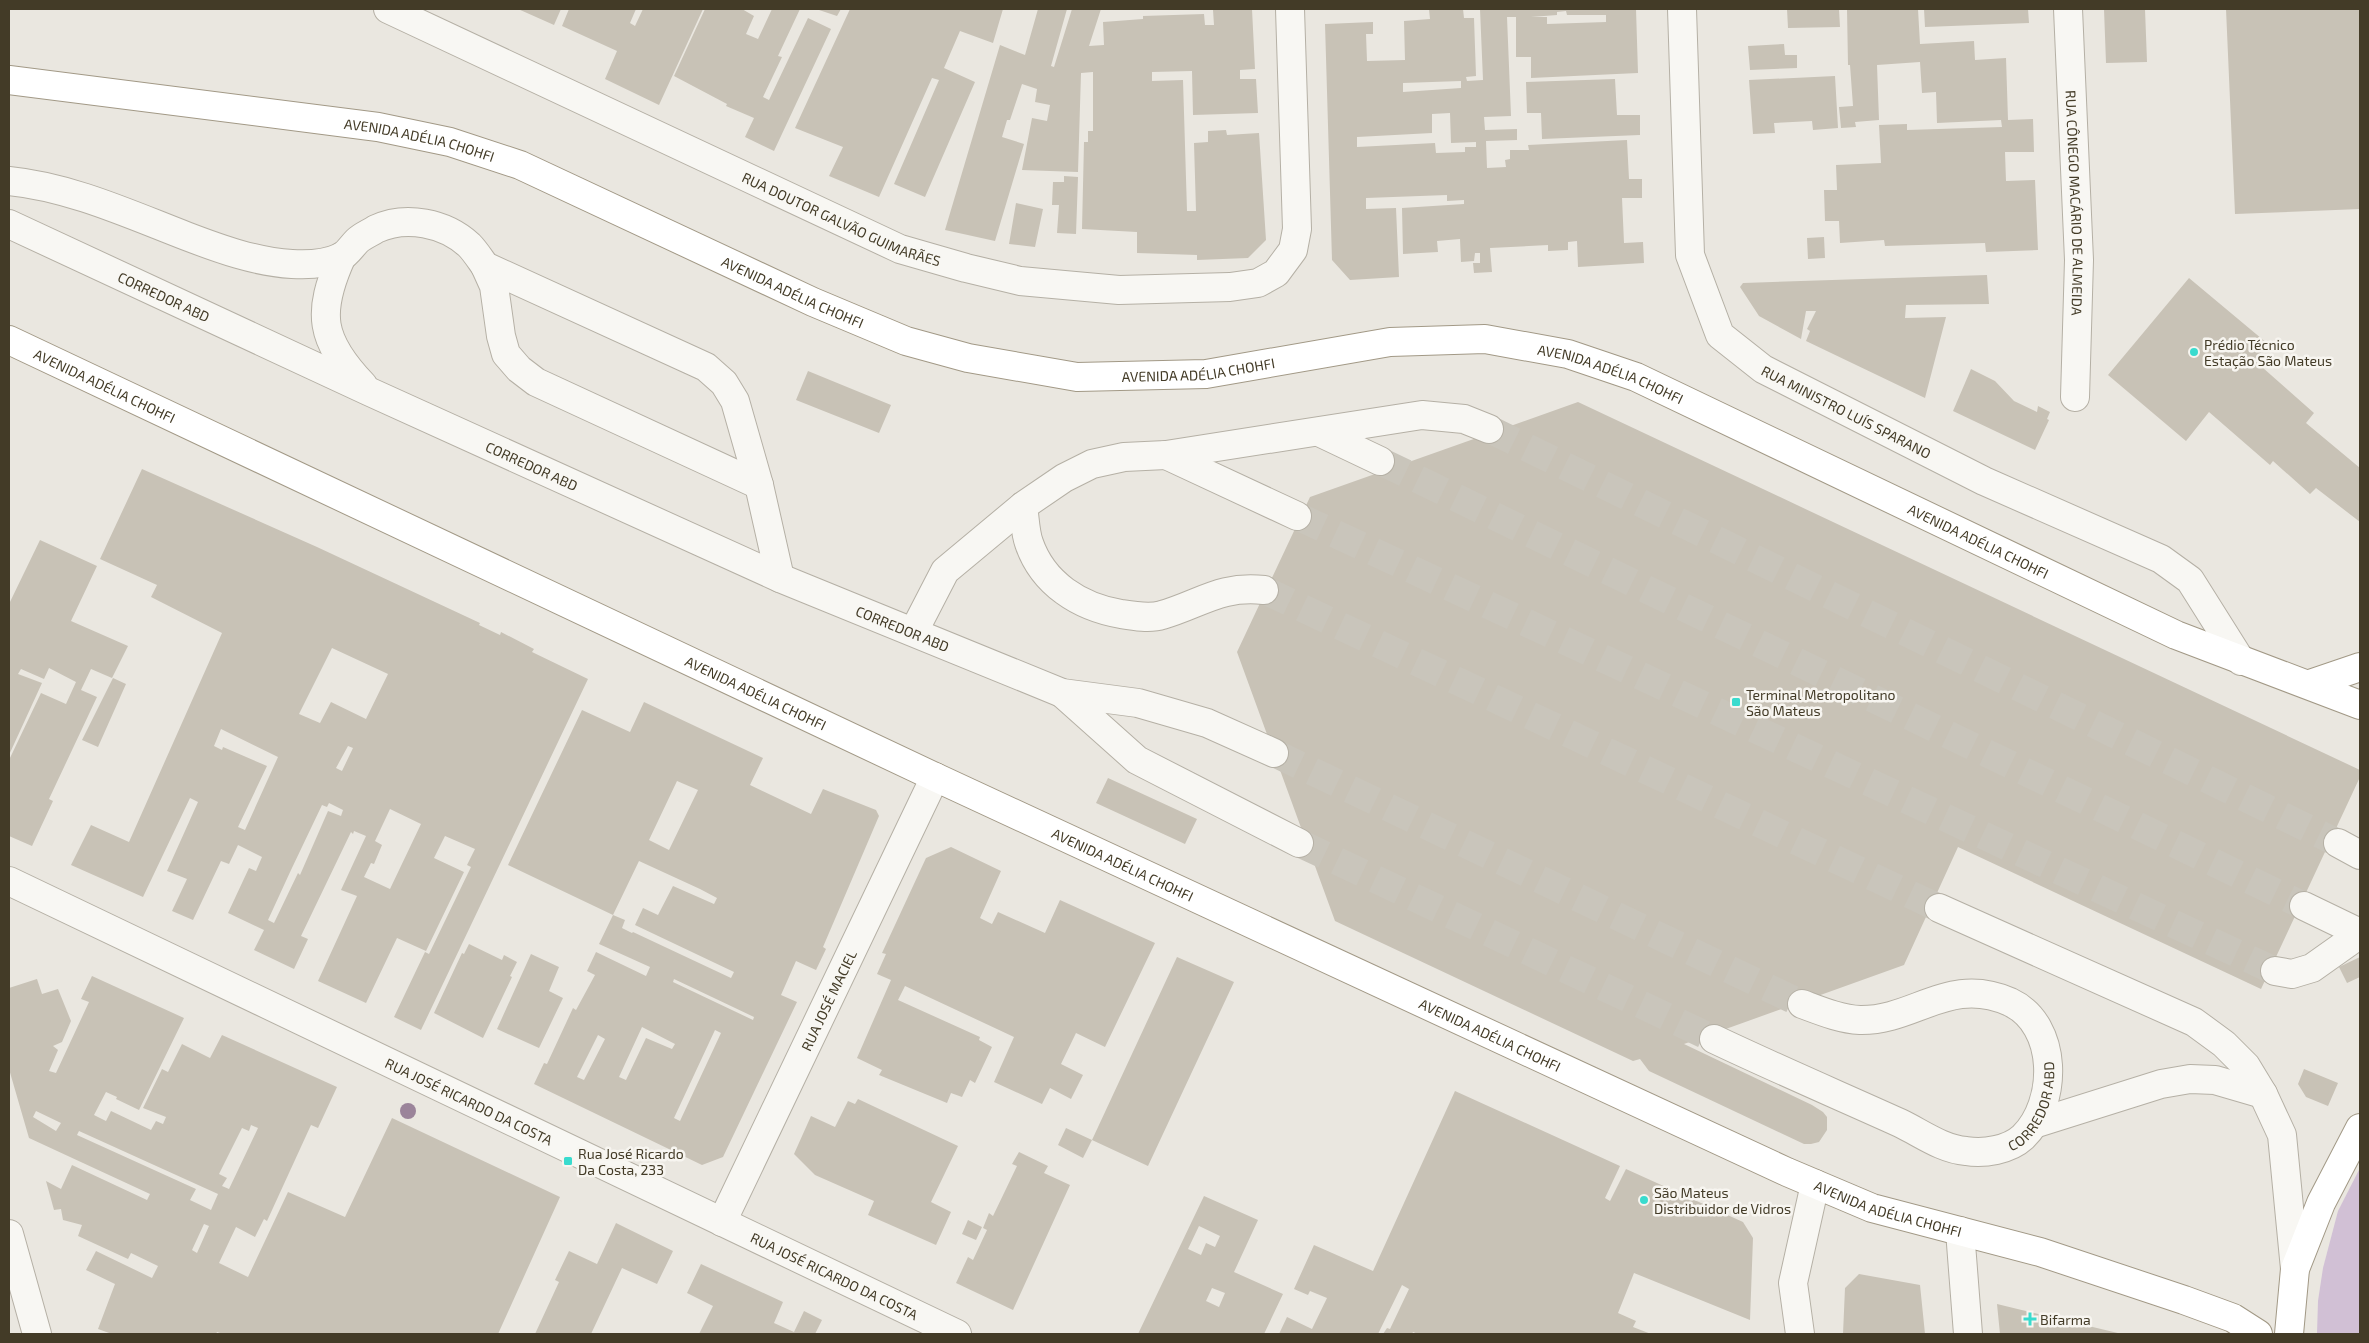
<svg xmlns="http://www.w3.org/2000/svg" width="2369" height="1343" viewBox="0 0 2369 1343" font-family="'Exo 2',sans-serif">
<style>
.green{fill:#d1c0d5}
.building{fill:#c8c2b6;fill-rule:evenodd}
.lines{fill:none;stroke-linecap:round;stroke-linejoin:round}
.minor-tunnel{stroke:#c9c5bb;stroke-width:28;stroke-dasharray:28 14;stroke-linecap:butt}
.minor-casing{stroke:#b5b0a5;stroke-width:30}
.highway-casing{stroke:#a29986;stroke-width:30}
.minor{stroke:#f8f7f3;stroke-width:28}
.highway{stroke:#fff;stroke-width:28}
.tree{fill:#9b849a}
.poi-dot{fill:#39dbce;stroke:#f7f5f0;stroke-width:2}
.labels{text-anchor:middle;dominant-baseline:central;stroke-width:5;stroke-linejoin:round;paint-order:stroke}
.street-label{font-size:14px;fill:#433b27;stroke:#f7f5f0}
.poi-label{font-size:14px;fill:#433b27;stroke:#f7f5f0;text-anchor:start}
</style>
<rect width="100%" height="100%" fill="#eae7e0"/>
<path class="green" d="M2360,1168V1334H2317L2318,1301L2323,1268L2338,1211Z"/>
<path class="building" d="M518,9H561L554,25Z
M569,9H636L630,23L635,26L643,9H703L659,105L605,79L617,51L562,26Z
M705,9H742L754,16L746,34L758,39L772,9H800L778,56L782,57L763,97L769,100L808,18L831,29L774,151L745,137L754,118L726,106L727,104L674,76Z
M816,9H841L837,16Z
M850,9H1003L993,43L960,31L944,68L975,82L925,197L894,184L939,80L932,78L879,197L829,176L843,147L795,128Z
M1038,9H1067L1051,66L1054,67L1072,9H1101L1089,46L1104,45L1103,22L1143,19V16L1204,14L1205,25H1214L1213,10L1252,9L1255,69L1240,70V79H1256L1258,113L1193,115L1192,71L1152,72V81L1183,80L1187,211H1196L1194,143L1208,142V131L1226,130L1227,135L1259,133L1266,240L1248,258L1197,260V255L1137,253V232L1082,229L1084,142H1088V131H1093V72L1081,73L1078,172L1022,170L1032,118L1047,121L1050,105L1035,102L1037,89L1022,84L1010,120H1007L1002,137L1024,144L995,241L945,230L1000,45L1025,55Z
M1429,9H1463L1464,18H1474L1476,76L1466,77L1467,81L1483,80L1480,9H1636L1638,73L1531,78V57H1516V17H1507L1511,116L1484,117L1485,130L1517,129V140L1486,141L1487,168L1506,167L1505,160L1510,159V150H1529L1528,145L1627,140L1629,179H1642V198H1622L1624,243L1643,242L1644,263L1578,267L1577,241L1568,242V250L1548,251V245L1490,248L1492,272L1474,273L1473,263H1480V253H1475L1474,261L1461,262L1460,239L1437,241L1438,252L1403,254L1402,208L1464,204V200L1447,201V195L1366,198V209L1396,208L1399,277L1350,280L1332,260L1325,24L1373,22V34H1366L1367,61L1405,60L1404,21L1430,19ZM1566,11L1567,15H1606V22L1547,24V17H1531L1557,15V12ZM1461,81V88L1403,92V83ZM1450,113L1451,143L1476,142V147H1465V152L1436,153L1435,143L1357,147V137L1432,133V114Z
M1787,9H1839L1840,27L1788,28Z
M1847,9H1918L1920,44L1974,41L1975,60L2006,58L2008,120L2033,119L2034,152H2005L2006,181L2035,180L2038,250L1986,252L1985,243L1885,246L1884,240L1840,243L1839,221H1825L1824,190H1837L1836,165L1881,163L1879,125L1907,124V130L2002,127L2001,120L1937,123L1936,92L1922,93L1920,62L1877,65L1879,120L1855,122L1856,127L1841,128L1839,107L1853,106L1850,65H1848Z
M1924,9H2028L2029,23L1925,27Z
M2104,9H2145L2147,62L2106,63Z
M2226,9H2360V209L2235,214Z
M1784,44L1785,55H1797V68L1750,70L1748,46Z
M1835,76L1838,128L1813,130L1812,121L1774,123L1775,133L1753,134L1749,80Z
M1615,79L1617,115H1640V135L1542,139L1541,113H1527L1526,82Z
M1064,176L1078,177L1076,234L1057,233L1059,205H1052L1053,182H1064Z
M1016,203L1043,209L1035,247L1009,244Z
M1824,237L1825,258L1808,259L1807,238Z
M1987,275L1989,304L1906,305L1905,318L1946,317L1925,398L1806,341L1810,331L1807,329L1816,311H1806L1801,339L1759,316L1740,287L1743,283Z
M2189,278L2268,344L2254,360L2314,413L2306,423L2360,468V522L2316,488L2310,494L2273,461L2270,465L2209,412L2186,441L2108,375Z
M1971,369L1995,381L2014,401L2037,412L2038,406L2050,412L2047,419L2049,420L2035,450L1953,411Z
M808,371L891,405L879,433L796,400Z
M1578,402L2360,770V777L2261,989L1958,847L1904,965L1684,1044L1812,1105L1823,1112L1827,1117V1130L1819,1142L1811,1144H1804L1649,1071L1640,1059L1633,1061L1335,921L1237,652L1310,497Z
M142,469L317,547L480,623L479,625L500,635L501,632L534,649L532,652L588,679L421,1030L394,1017L425,952L429,954L471,867L467,865L475,849L445,836L434,858L464,872L426,951L397,938L366,1003L318,981L357,896L341,890L366,836L354,831L353,834L351,832L301,936L308,939L294,969L254,950L264,930L228,913L249,868L256,871L262,857L238,845L229,864L221,861L193,920L172,911L187,879L167,871L198,802L190,798L143,897L71,865L91,825L129,842L222,633L151,597L157,585L100,559ZM332,648L388,674L366,719L331,702L320,723L299,714ZM221,729L278,757L245,830L238,827L267,766L223,747L222,750L214,746ZM348,746L353,748L342,771L336,768ZM329,803L343,810L341,816L328,811L300,875L298,873L274,923L268,920L291,870L322,805L327,807ZM390,809L421,824L390,889L364,877L371,863L374,864L382,845L375,841Z
M40,540L97,566L71,621L128,646L112,678L91,669L81,690L97,697L49,799L53,801L32,846L9,836V760L41,693L66,704L76,682L49,668L44,679L21,669L18,674L42,683L9,755V604Z
M113,678L126,684L98,747L82,740Z
M644,702L763,758L750,785L811,814L823,789L876,810L879,816L823,947L826,949L816,970L796,961L781,995L797,1002L723,1157L702,1165L534,1084L544,1063L547,1064L573,1008L576,1010L595,975L587,971L596,952L646,976L650,967L599,944L613,915L625,920L622,928L632,933L633,932L731,978L734,972L635,925L643,908L658,915L673,886L714,904L717,898L700,889L639,861L613,915L508,865L582,710L630,732ZM677,781L698,790L669,850L649,840ZM674,979L754,1017L753,1020L673,982ZM642,1027L675,1044L672,1049L646,1038L626,1080L619,1077ZM715,1030L721,1033L680,1121L674,1118ZM598,1035L605,1039L584,1080L577,1077Z
M1108,778L1197,819L1185,844L1096,803Z
M951,847L1001,871L980,918L992,924L998,912L1045,933L1060,900L1155,943L1105,1047L1076,1033L1061,1064L1083,1075L1071,1099L1050,1088L1042,1104L994,1082L1014,1037L905,986L898,1000L980,1037L979,1040L992,1047L975,1083L970,1080L962,1097L951,1093L947,1103L879,1075L882,1070L857,1058L891,980L877,974L886,954L882,953L926,858Z
M469,944L502,960L504,955L517,962L510,976L512,977L483,1038L434,1013L462,953L464,954Z
M531,954L559,967L549,991L563,998L539,1048L497,1029Z
M1177,957L1234,982L1148,1166L1092,1140Z
M2360,957V977L2347,983L2339,967Z
M92,976L184,1018L139,1110L116,1099L117,1097L106,1092L94,1115L106,1121L111,1111L151,1130L156,1121L163,1124L166,1117L143,1108L162,1069L168,1072L182,1044L210,1058L222,1035L337,1087L318,1128L311,1125L267,1221L264,1219L255,1237L236,1227L219,1263L248,1277L288,1192L345,1217L392,1118L560,1197L498,1334H223L217,1332L216,1334H112L98,1329L115,1284L86,1270L96,1251L152,1278L158,1266L131,1253L128,1259L78,1236L82,1225L63,1220L61,1209L54,1210L46,1181L61,1189L72,1165L147,1200L150,1194L29,1138L9,1069V988L37,979L42,994L58,989L71,1021L62,1042L53,1046L58,1050L49,1071L56,1073L89,1002L81,999ZM36,1111L61,1123L56,1131L33,1117ZM251,1125L258,1128L229,1189L222,1186L227,1178L219,1174L242,1128L249,1131ZM79,1131L218,1194L211,1210L190,1200L196,1189L77,1135ZM204,1224L209,1226L197,1253L192,1250Z
M2304,1069L2338,1083L2328,1106L2306,1097L2298,1084Z
M1455,1091L1620,1166L1605,1198L1610,1201L1626,1169L1743,1222L1753,1238L1750,1320L1634,1273L1618,1313L1636,1321L1633,1327L1651,1334H1418L1413,1332L1412,1334H1383L1387,1328L1390,1329L1409,1289L1402,1285L1378,1334H1279L1287,1317L1312,1329L1327,1298L1310,1291L1308,1295L1294,1289L1314,1245L1373,1271Z
M858,1099L958,1146L931,1202L951,1212L936,1245L868,1215L874,1201L815,1175L794,1154L811,1116L835,1127L848,1101L855,1104Z
M1066,1128L1092,1140L1083,1158L1058,1145Z
M1019,1152L1048,1166L1044,1173L1070,1185L1013,1310L956,1283L968,1257L973,1260L987,1230L983,1228L989,1213L993,1216L1017,1166L1012,1164Z
M1204,1196L1258,1220L1234,1272L1283,1294L1264,1334H1138ZM1199,1226L1220,1236L1215,1247L1206,1243L1201,1255L1188,1249ZM1212,1288L1225,1293L1219,1307L1206,1301Z
M968,1220L982,1227L976,1240L962,1234Z
M616,1223L673,1251L657,1284L622,1268L591,1334H535L559,1282L555,1280L569,1251L597,1264Z
M701,1264L783,1302L774,1323L794,1332L804,1311L822,1320L815,1334H699L713,1306L687,1293Z
M1859,1274L1920,1285L1925,1334H1843L1845,1288Z
M1997,1304L2122,1334H2000Z"/>
<g class="lines">
<path class="minor-tunnel" d="M1489,429L2338,843
M1380,461L2304,906
M1297,516L2275,971
M1264,590L1939,908
M1274,753L1802,1004
M1299,843L1714,1039"/>
<defs>
<g id="minor">
<path id="s1" d="M388,9L900,249L966,268L1020,281L1119,290L1230,287L1258,283L1276,273L1293,250L1297,229L1290,9"/>
<path id="s2" d="M1682,9L1690,255L1720,335L1763,369L1984,481L2161,559L2190,580L2241,661"/>
<path id="s3" d="M2068,9L2079,260L2075,397"/>
<path d="M9,181C70,187 129,214 186,236C220,249 256,262 292,264C308,265 326,264 341,257C347,254 352,246 357,241C362,236 370,233 376,229C406,215 445,223 469,245C475,251 480,259 485,266L706,367L724,383L735,401L759,485L780,578"/>
<path id="s4" d="M9,224L368,391L780,578L1062,693L1138,703L1176,714L1207,723L1274,753"/>
<path d="M342,256C316,313 320,340 363,385"/>
<path d="M485,266L494,286L501,336L506,354L519,369L536,382L759,485"/>
<path d="M1319,432L1380,461"/>
<path d="M1166,455L1297,516"/>
<path d="M1023,506C1025,518 1025,532 1029,543C1043,584 1080,607 1121,614C1133,616 1150,619 1162,615C1200,604 1221,585 1264,590"/>
<path d="M914,631L945,571L1023,506L1064,478L1092,464L1124,457L1166,455L1422,415L1464,419L1489,429"/>
<path d="M1062,693L1137,760L1299,843"/>
<path d="M2338,843L2360,855"/>
<path id="s5" d="M9,881L957,1334"/>
<path d="M2304,906L2360,933"/>
<path d="M1939,908L2194,1022L2224,1044L2246,1066L2263,1094L2282,1135L2295,1269"/>
<path d="M2275,971L2292,974L2312,968L2360,934"/>
<path id="s6" d="M1714,1039C1775,1068 1838,1095 1900,1123C1921,1133 1942,1149 1966,1151C1984,1154 2009,1150 2023,1137C2058,1103 2059,1025 2010,1002C1949,975 1915,1021 1860,1020C1840,1019 1821,1011 1802,1004"/>
<path d="M2034,1124L2161,1084L2190,1079L2215,1080L2263,1094"/>
<path id="s7" d="M722,1222L935,777"/>
<path d="M1960,1231L1968,1334"/>
<path d="M9,1234L37,1334"/>
<path d="M1800,1334L1793,1283L1815,1184"/>
</g>
<g id="highway">
<path id="s8" d="M9,80L378,127L450,142L520,165L813,302L906,341L968,358L1077,377L1206,374L1390,342L1485,339L1568,354L1636,377L2176,635L2360,705"/>
<path id="s9" d="M9,340L935,777L1787,1172L1872,1208L2040,1252L2184,1300L2233,1318L2258,1334"/>
<path d="M2310,684L2360,667"/>
<path d="M2289,1334L2295,1269L2321,1203L2360,1128"/>
</g>
</defs>
<use href="#minor" class="minor-casing"/>
<use href="#highway" class="highway-casing"/>
<use href="#minor" class="minor"/>
<use href="#highway" class="highway"/>
</g>
<circle class="tree" cx="408" cy="1111" r="8"/>
<g class="poi-dot">
<circle cx="2194" cy="352" r="5"/>
<rect x="1731" y="697" width="10" height="10" rx="2.5"/>
<rect x="563" y="1156" width="10" height="10" rx="2.5"/>
<circle cx="1644" cy="1200" r="5"/>
<path d="M2027.5 1311.5h5v5h5v5h-5v5h-5v-5h-5v-5h5z"/>
</g>
<g class="labels">
<g class="street-label">
<text stroke="none"><textPath href="#s8" startOffset="415">AVENIDA ADÉLIA CHOHFI</textPath></text>
<text stroke="none"><textPath href="#s3" startOffset="194">RUA CÔNEGO MACÁRIO DE ALMEIDA</textPath></text>
<text stroke="none"><textPath href="#s1" startOffset="500">RUA DOUTOR GALVÃO GUIMARÃES</textPath></text>
<text stroke="none"><textPath href="#s8" startOffset="820">AVENIDA ADÉLIA CHOHFI</textPath></text>
<text stroke="none"><textPath href="#s4" startOffset="171">CORREDOR ABD</textPath></text>
<text stroke="none"><textPath href="#s8" startOffset="1240">AVENIDA ADÉLIA CHOHFI</textPath></text>
<text stroke="none"><textPath href="#s8" startOffset="1660">AVENIDA ADÉLIA CHOHFI</textPath></text>
<text stroke="none"><textPath href="#s9" startOffset="106">AVENIDA ADÉLIA CHOHFI</textPath></text>
<text stroke="none"><textPath href="#s2" startOffset="480">RUA MINISTRO LUÍS SPARANO</textPath></text>
<text stroke="none"><textPath href="#s4" startOffset="576">CORREDOR ABD</textPath></text>
<text stroke="none"><textPath href="#s8" startOffset="2065">AVENIDA ADÉLIA CHOHFI</textPath></text>
<text stroke="none"><textPath href="#s4" startOffset="981">CORREDOR ABD</textPath></text>
<text stroke="none"><textPath href="#s9" startOffset="826">AVENIDA ADÉLIA CHOHFI</textPath></text>
<text stroke="none"><textPath href="#s9" startOffset="1231">AVENIDA ADÉLIA CHOHFI</textPath></text>
<text stroke="none"><textPath href="#s7" startOffset="246">RUA JOSÉ MACIEL</textPath></text>
<text stroke="none"><textPath href="#s9" startOffset="1636">AVENIDA ADÉLIA CHOHFI</textPath></text>
<text stroke="none"><textPath href="#s5" startOffset="510">RUA JOSÉ RICARDO DA COSTA</textPath></text>
<text stroke="none"><textPath href="#s6" startOffset="369">CORREDOR ABD</textPath></text>
<text stroke="none"><textPath href="#s9" startOffset="2071">AVENIDA ADÉLIA CHOHFI</textPath></text>
<text stroke="none"><textPath href="#s5" startOffset="915">RUA JOSÉ RICARDO DA COSTA</textPath></text>
</g>
<g class="poi-label">
<text x="2204" y="344">Prédio Técnico<tspan x="2204" dy="16">Estação São Mateus</tspan></text>
<text x="1746" y="694">Terminal Metropolitano<tspan x="1746" dy="16">São Mateus</tspan></text>
<text x="578" y="1153">Rua José Ricardo<tspan x="578" dy="16">Da Costa, 233</tspan></text>
<text x="1654" y="1192">São Mateus<tspan x="1654" dy="16">Distribuidor de Vidros</tspan></text>
<text x="2040" y="1319">Bifarma</text>
</g>
</g>
<rect width="2369" height="1343" fill="none" stroke="#433b27" stroke-width="20"/>
</svg>
